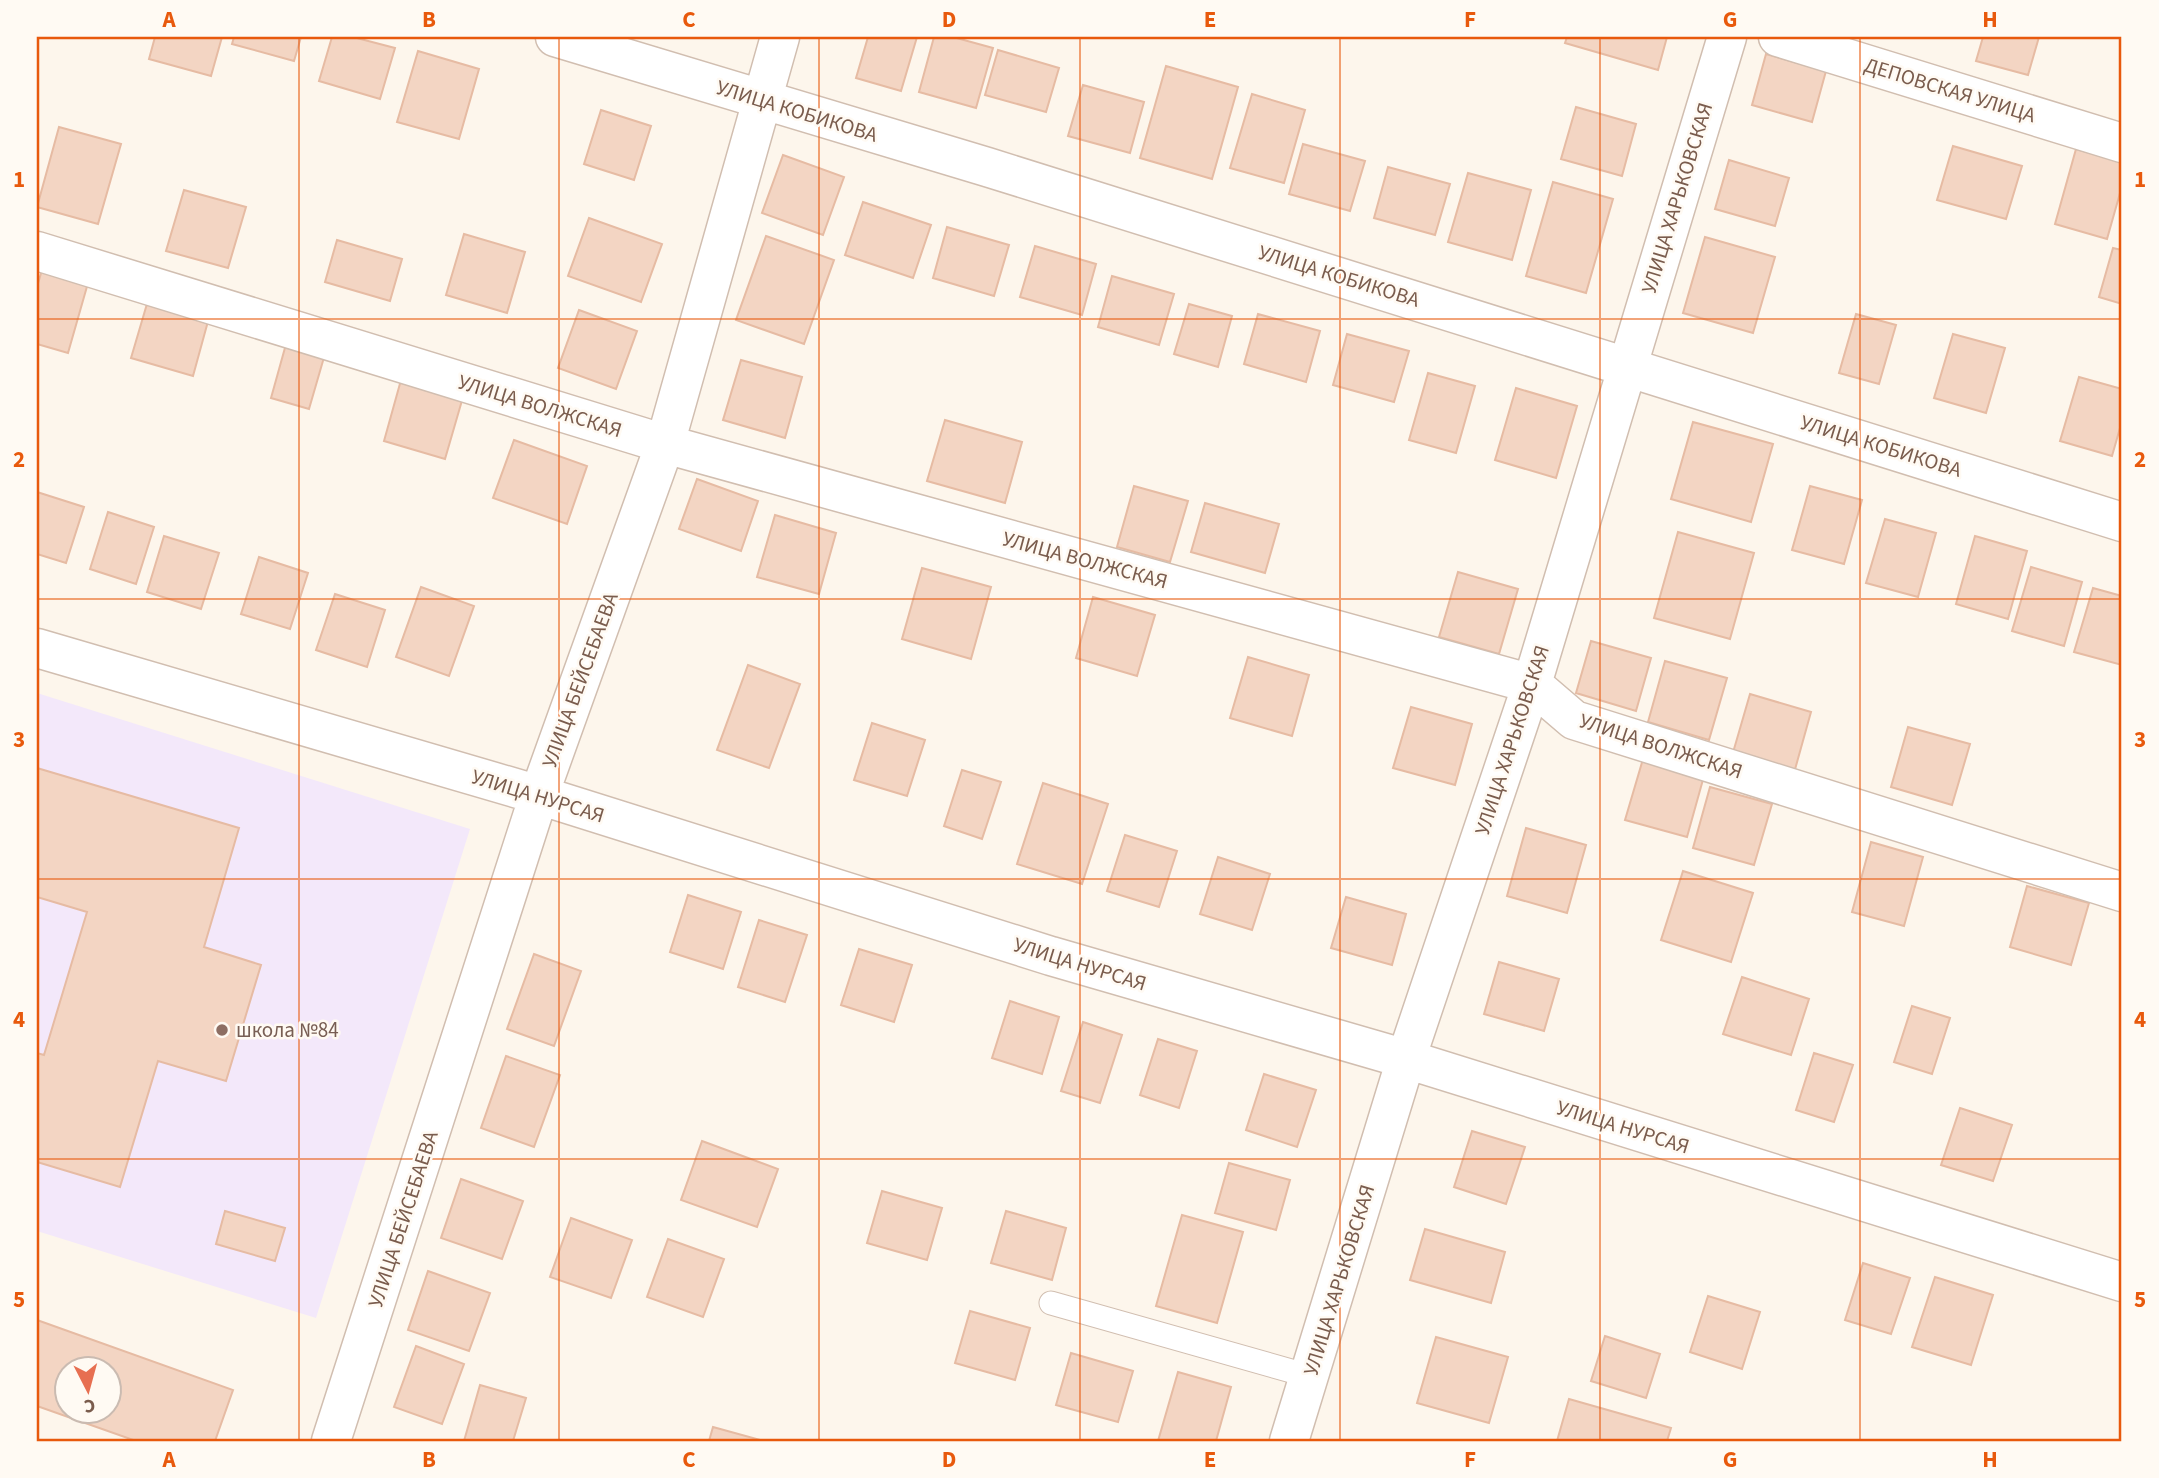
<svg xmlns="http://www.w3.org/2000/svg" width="2159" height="1478" viewBox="0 0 2159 1478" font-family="'Source Sans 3',sans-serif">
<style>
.education{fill:#f3e8fa}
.building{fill:#f3d5c3;stroke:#e6bba3;stroke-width:2;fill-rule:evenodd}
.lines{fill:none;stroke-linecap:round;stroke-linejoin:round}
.lane-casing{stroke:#d1beb0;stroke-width:25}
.street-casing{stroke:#d1beb0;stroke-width:41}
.lane{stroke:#fff;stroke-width:23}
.street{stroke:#fff;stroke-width:38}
.grid{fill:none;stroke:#e8590c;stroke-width:2;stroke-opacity:0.55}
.education-dot{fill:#8d6e63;stroke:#fffaf3;stroke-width:2.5}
.labels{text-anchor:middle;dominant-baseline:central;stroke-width:5;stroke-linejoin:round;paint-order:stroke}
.street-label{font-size:21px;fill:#7a5c4d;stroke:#fffaf3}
.education-label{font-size:21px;fill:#785e54;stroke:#fffaf3;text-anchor:start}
.neatline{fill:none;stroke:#e8590c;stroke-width:2.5}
.grid-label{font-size:23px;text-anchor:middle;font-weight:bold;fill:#e8590c}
</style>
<rect width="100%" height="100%" fill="#fdf6ec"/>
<path class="education" d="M37,693L470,829L316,1318L37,1231Z"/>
<path class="building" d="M155,37H222L211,76L149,59Z
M234,37H301L294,61L232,44Z
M332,37H353L395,48L380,99L319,81Z
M868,37H917L901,91L856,78Z
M934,37H953L993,48L976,108L919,92Z
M1567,37H1667L1658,70L1565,43Z
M1983,37H2039L2028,75L1976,61Z
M998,50L1059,68L1046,112L985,95Z
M418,51L479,69L459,139L397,122Z
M1766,54L1826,71L1812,122L1752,105Z
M1166,66L1238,87L1212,179L1140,158Z
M1083,85L1144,102L1130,153L1068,136Z
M1252,94L1305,110L1284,183L1230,168Z
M1576,107L1636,124L1622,176L1561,159Z
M601,110L651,126L634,180L584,164Z
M59,127L121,144L98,224L37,207Z
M1303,144L1365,161L1350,211L1289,194Z
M1953,146L2022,166L2006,219L1937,200Z
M2076,149L2122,162V186L2107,239L2055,224Z
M783,155L844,177L823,235L762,213Z
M1729,160L1789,178L1775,226L1715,209Z
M1388,167L1450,184L1435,235L1374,218Z
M1468,173L1531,190L1512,260L1448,242Z
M1553,182L1613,199L1586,293L1526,276Z
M184,190L246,207L228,268L166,251Z
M863,202L931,225L913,278L845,255Z
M589,218L662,244L641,302L568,276Z
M947,227L1009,245L994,296L933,278Z
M464,234L525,252L507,313L446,295Z
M766,236L834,260L804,344L736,320Z
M1705,237L1775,257L1753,333L1683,313Z
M337,240L402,259L390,301L325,282Z
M1035,246L1096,264L1082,315L1020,297Z
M2113,248L2122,250V304L2099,297Z
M44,263L90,276L68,353L37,344V287Z
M1112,276L1174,294L1159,345L1098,327Z
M149,297L210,314L193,376L131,358Z
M1189,304L1232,316L1218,367L1174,354Z
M579,310L637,331L616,389L558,368Z
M1258,314L1320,331L1306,382L1244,364Z
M1856,314L1896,325L1879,384L1839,373Z
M1347,334L1409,351L1394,402L1333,385Z
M1953,334L2005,348L1986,413L1934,398Z
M288,337L327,347L309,409L271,398Z
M741,360L802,377L785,438L723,420Z
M1428,373L1475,386L1456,453L1409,440Z
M2079,377L2122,389V421L2112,456L2060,441Z
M401,380L463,397L445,459L384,441Z
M1516,388L1577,406L1556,478L1495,460Z
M945,420L1022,442L1005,503L927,481Z
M1693,422L1773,444L1751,522L1671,499Z
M514,440L587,466L567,524L493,498Z
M697,479L758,501L741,551L679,529Z
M1134,486L1188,501L1170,562L1117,547Z
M1810,486L1862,500L1844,564L1792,550Z
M37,492L84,507L66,563L37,554Z
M1205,503L1279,524L1265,573L1191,552Z
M108,512L154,527L136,584L90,569Z
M775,515L836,533L819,594L757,577Z
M1885,519L1936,533L1918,597L1866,583Z
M1678,532L1754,553L1730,639L1654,618Z
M164,536L219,553L201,609L147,592Z
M1975,536L2027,551L2008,619L1956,604Z
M259,557L308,573L290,629L241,614Z
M2031,567L2082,582L2064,646L2012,631Z
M922,568L991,587L971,659L902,639Z
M1458,572L1518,589L1499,654L1439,637Z
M421,587L474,606L449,676L396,657Z
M2093,588L2122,596V665L2074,652Z
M335,594L385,610L367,667L316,650Z
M1093,597L1155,615L1137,676L1076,658Z
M1591,641L1651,658L1636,711L1576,693Z
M1248,657L1309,675L1292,736L1230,718Z
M1665,661L1727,678L1709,740L1648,722Z
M748,665L800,684L769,768L717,750Z
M1750,694L1811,712L1794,773L1732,756Z
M1411,707L1472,724L1455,785L1393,768Z
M872,723L925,740L907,796L854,780Z
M1908,727L1970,744L1952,805L1891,787Z
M1643,759L1704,776L1687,837L1625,820Z
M37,768L239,828L204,947L261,965L226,1081L158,1061L120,1187L37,1162V1053L44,1055L87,912L37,897Z
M962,770L1001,782L982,839L944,826Z
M1043,783L1108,804L1082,884L1017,864Z
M1710,787L1772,804L1754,865L1693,848Z
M1526,828L1586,845L1567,913L1507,896Z
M1125,835L1177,851L1159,907L1107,891Z
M1871,842L1923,857L1904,926L1852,912Z
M1218,857L1270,874L1252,930L1200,914Z
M1683,871L1753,893L1731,962L1661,940Z
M2027,886L2089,903L2071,965L2010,947Z
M688,895L741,912L723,969L670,952Z
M1346,897L1406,914L1392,965L1331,948Z
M759,920L807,935L785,1002L738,987Z
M859,949L912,965L894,1022L841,1005Z
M534,954L581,971L554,1046L507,1029Z
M1499,962L1559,979L1544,1031L1484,1014Z
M1742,977L1809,999L1791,1055L1723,1034Z
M1010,1001L1059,1017L1042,1074L992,1058Z
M1912,1006L1950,1018L1932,1074L1894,1062Z
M1083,1022L1122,1035L1100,1103L1061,1091Z
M1158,1039L1197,1051L1179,1108L1140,1095Z
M1814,1053L1853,1065L1834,1122L1796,1110Z
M506,1056L560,1075L534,1147L481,1128Z
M1264,1074L1316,1090L1297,1147L1246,1130Z
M1960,1108L2012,1125L1993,1181L1941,1165Z
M1472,1131L1525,1147L1506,1204L1454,1187Z
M702,1141L778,1169L757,1227L681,1200Z
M1229,1163L1290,1180L1276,1230L1215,1213Z
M461,1179L523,1201L502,1259L441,1238Z
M882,1191L942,1208L927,1260L867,1243Z
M225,1211L285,1228L275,1261L216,1244Z
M1006,1211L1066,1228L1052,1280L991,1263Z
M1182,1215L1243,1232L1217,1323L1156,1306Z
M571,1218L632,1240L611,1298L550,1277Z
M1425,1229L1505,1252L1491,1303L1410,1280Z
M668,1239L724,1259L703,1317L647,1297Z
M1863,1263L1910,1278L1891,1334L1845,1320Z
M428,1271L490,1293L469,1351L408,1330Z
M1935,1277L1993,1295L1971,1365L1912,1347Z
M1708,1296L1760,1312L1742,1369L1690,1352Z
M970,1311L1030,1328L1015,1380L955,1363Z
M37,1320L233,1390L215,1441H136L37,1406ZM66,1370H108V1412H66Z
M1605,1336L1660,1354L1646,1398L1591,1381Z
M1436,1337L1508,1357L1489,1423L1417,1403Z
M416,1346L464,1364L442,1424L394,1407Z
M1071,1353L1133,1371L1118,1422L1056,1405Z
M1178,1372L1231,1387L1216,1441H1158Z
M480,1385L526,1398L513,1441H464Z
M1569,1399L1671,1428L1667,1441H1557Z
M713,1427L764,1441H709Z"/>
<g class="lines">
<defs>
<path id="lane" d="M1051,1303L1309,1376"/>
<path id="street" d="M555,37L987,167L2122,522
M1778,37L2122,143
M37,251L665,444L1532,684L1574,720L2122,892
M37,648L539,795L1051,956L1406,1059L2122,1282
M331,1441L539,795L665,444L780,37
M1289,1441L1406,1059L1532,684L1727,37"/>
</defs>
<use href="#lane" class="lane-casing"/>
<use href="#street" class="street-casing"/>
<use href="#lane" class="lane"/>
<use href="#street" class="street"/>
</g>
<path class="grid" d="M299,37V1441M559,37V1441M819,37V1441M1080,37V1441M1340,37V1441M1600,37V1441M1860,37V1441M37,319H2122M37,599H2122M37,879H2122M37,1159H2122"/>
<circle class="education-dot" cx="222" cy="1030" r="7"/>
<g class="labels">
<g class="street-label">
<text transform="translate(1950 90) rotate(17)">ДЕПОВСКАЯ УЛИЦА</text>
<text transform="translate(797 111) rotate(17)">УЛИЦА КОБИКОВА</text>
<text transform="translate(1677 198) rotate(-73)">УЛИЦА ХАРЬКОВСКАЯ</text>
<text transform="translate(1339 276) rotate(17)">УЛИЦА КОБИКОВА</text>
<text transform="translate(540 406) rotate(17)">УЛИЦА ВОЛЖСКАЯ</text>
<text transform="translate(1881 446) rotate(17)">УЛИЦА КОБИКОВА</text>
<text transform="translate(1085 560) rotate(15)">УЛИЦА ВОЛЖСКАЯ</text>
<text transform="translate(580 680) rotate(-70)">УЛИЦА БЕЙСЕБАЕВА</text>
<text transform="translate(1512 740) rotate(-72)">УЛИЦА ХАРЬКОВСКАЯ</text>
<text transform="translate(1661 746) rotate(18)">УЛИЦА ВОЛЖСКАЯ</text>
<text transform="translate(538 796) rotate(17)">УЛИЦА НУРСАЯ</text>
<text transform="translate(1080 964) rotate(17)">УЛИЦА НУРСАЯ</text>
<text transform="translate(1623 1127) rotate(17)">УЛИЦА НУРСАЯ</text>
<text transform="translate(403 1219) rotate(-72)">УЛИЦА БЕЙСЕБАЕВА</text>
<text transform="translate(1339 1280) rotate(-73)">УЛИЦА ХАРЬКОВСКАЯ</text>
</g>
<g class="education-label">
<text x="236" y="1030">школа №84</text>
</g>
</g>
<rect width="2159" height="1478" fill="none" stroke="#fffaf3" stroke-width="77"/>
<g transform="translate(88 1390) rotate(174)"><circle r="33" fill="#fffaf3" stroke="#cabbb1" stroke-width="2"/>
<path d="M0-5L12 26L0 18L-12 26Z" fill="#e76f51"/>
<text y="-10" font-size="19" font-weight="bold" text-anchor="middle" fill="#7a5c4d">С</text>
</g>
<rect x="38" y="38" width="2082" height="1402" class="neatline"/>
<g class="grid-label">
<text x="169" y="27">A</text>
<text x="429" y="27">B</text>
<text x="689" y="27">C</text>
<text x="949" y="27">D</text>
<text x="1210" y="27">E</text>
<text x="1470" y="27">F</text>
<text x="1730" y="27">G</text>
<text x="1990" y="27">H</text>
<text x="19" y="187">1</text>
<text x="2140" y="187">1</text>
<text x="19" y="467">2</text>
<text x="2140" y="467">2</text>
<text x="19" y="747">3</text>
<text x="2140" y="747">3</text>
<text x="19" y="1027">4</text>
<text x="2140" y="1027">4</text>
<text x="19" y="1307">5</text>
<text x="2140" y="1307">5</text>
<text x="169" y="1467">A</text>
<text x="429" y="1467">B</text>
<text x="689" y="1467">C</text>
<text x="949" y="1467">D</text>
<text x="1210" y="1467">E</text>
<text x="1470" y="1467">F</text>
<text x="1730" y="1467">G</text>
<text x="1990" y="1467">H</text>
</g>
</svg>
